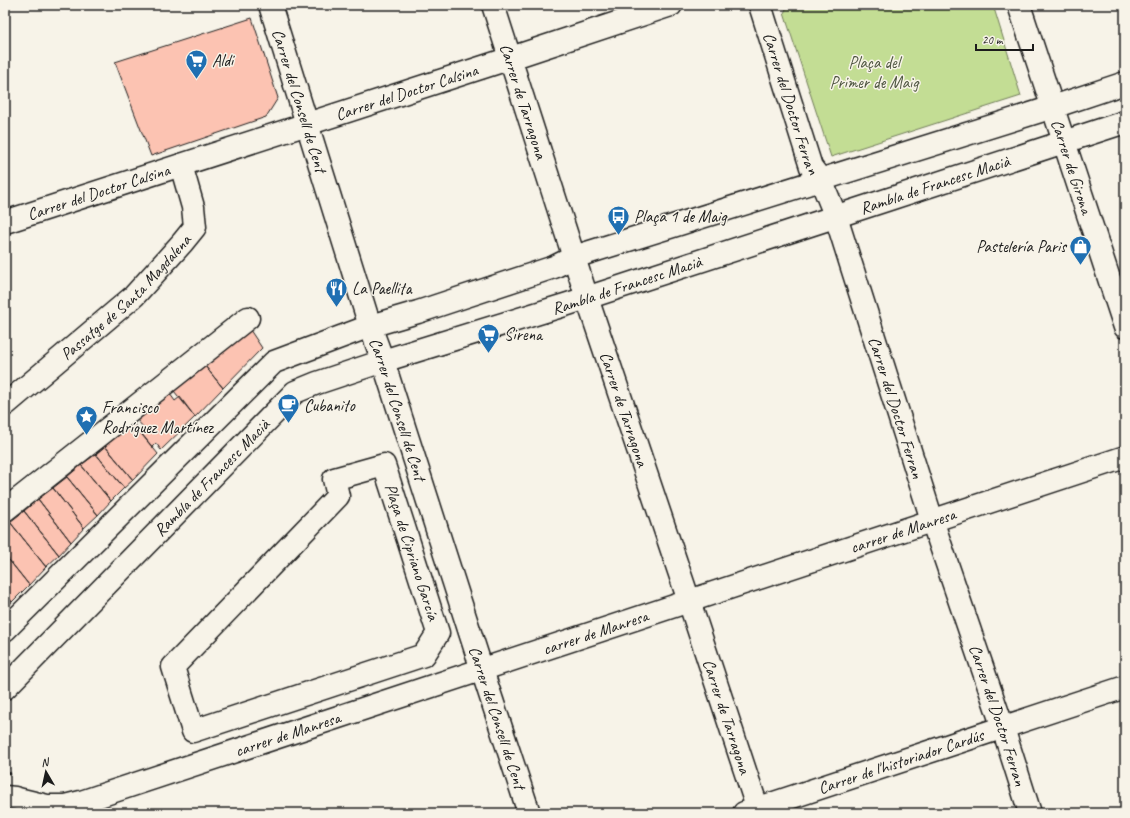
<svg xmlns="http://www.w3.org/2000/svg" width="1130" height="818" viewBox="0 0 1130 818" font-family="Caveat,sans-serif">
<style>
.green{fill:#c3dd94;stroke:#707c58}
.building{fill:#fcc3b2;stroke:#1c1c1c}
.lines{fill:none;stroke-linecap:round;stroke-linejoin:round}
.minor-casing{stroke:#1c1c1c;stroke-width:25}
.path{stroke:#1c1c1c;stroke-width:2.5;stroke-dasharray:3 3;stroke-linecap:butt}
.minor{stroke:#f7f3e8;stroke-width:22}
.labels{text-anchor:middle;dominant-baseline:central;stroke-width:3;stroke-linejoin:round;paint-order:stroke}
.poi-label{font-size:17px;fill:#1c1c1c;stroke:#f7f3e8;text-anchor:start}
.park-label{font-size:17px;fill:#4e5640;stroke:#f7f3e8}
.street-label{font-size:17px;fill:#1c1c1c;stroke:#f7f3e8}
</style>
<rect width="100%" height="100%" fill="#f7f3e8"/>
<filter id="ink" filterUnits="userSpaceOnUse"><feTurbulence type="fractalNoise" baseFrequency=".025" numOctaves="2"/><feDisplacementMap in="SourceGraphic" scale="8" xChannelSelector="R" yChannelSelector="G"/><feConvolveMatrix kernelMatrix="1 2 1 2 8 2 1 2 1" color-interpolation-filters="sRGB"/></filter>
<g filter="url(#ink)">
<path class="green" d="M788,5H993L1021,96L831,157L784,13Z"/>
<path class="building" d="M252,18L278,98L266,117L151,156L115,62Z
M250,330L262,348L223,388L205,366Z
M205,366L223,388L195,417L174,391Z
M170,394L175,401L180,397L195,417L161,450L156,443L152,447L138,430L143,427L137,420Z
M133,423L158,454L133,480L105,446Z
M105,446L133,480L124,488L96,454Z
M96,454L124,488L111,501L81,465Z
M81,465L111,501L98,515L67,477Z
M67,477L98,515L84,528L53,488Z
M53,488L84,528L71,542L38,499Z
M38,499L71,542L59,555L24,511Z
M24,511L59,555L46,567L10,522Z
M10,522L46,567L29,585L5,555V526Z
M5,555L29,585L12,602L5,593Z
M5,593L12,602L5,610Z"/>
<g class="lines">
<defs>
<g id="minor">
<path id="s1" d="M270,5L370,326L383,361L482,670L529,813"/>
<path id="s2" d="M493,5L587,298L689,601L759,813"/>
<path id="s3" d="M760,5L811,167L821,180L836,217L932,520L1003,728L1030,813"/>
<path id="s4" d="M1019,5L1125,327"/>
<path id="s5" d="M5,222L511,58L671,5"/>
<path id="s6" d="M5,405L134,296L182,243L195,227L193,207L181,165"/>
<path d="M384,465L438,633L424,655L193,731L173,667L338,496L334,479Z"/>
<path d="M5,510L248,318"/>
<path d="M5,630L274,362L370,326L418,312L554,267L574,257L1053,107L1125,83"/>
<path id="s7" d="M5,688L295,392L317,383L383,361L568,304L1125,122"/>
<path id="s8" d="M5,797L15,798L22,800L47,806H65L81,802L1125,457"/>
<path id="s9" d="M744,813L1125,687"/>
</g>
</defs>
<use href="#minor" class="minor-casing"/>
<path class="path" d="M5,761L11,777"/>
<use href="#minor" class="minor"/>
</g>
</g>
<defs>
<symbol id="supermarket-pin" viewBox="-11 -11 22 30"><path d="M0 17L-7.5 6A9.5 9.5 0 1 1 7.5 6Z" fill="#1f6fb2" stroke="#f7f3e8"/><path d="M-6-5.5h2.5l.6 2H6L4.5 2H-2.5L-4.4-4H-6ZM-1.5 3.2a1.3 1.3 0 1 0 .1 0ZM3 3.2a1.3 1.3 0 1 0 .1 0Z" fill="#fff"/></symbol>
<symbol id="bus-pin" viewBox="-11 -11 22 30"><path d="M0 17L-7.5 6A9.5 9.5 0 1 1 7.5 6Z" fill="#1f6fb2" stroke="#f7f3e8"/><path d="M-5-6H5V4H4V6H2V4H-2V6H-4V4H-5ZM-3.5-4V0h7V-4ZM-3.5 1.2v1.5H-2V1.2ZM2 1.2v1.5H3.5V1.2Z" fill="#fff"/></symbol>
<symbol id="shop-pin" viewBox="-11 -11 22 30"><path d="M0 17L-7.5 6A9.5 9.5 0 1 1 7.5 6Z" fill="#1f6fb2" stroke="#f7f3e8"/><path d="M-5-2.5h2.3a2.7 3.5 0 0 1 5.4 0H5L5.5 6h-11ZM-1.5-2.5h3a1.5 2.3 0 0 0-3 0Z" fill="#fff"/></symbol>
<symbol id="restaurant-pin" viewBox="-11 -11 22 30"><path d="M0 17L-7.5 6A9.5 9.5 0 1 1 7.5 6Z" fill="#1f6fb2" stroke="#f7f3e8"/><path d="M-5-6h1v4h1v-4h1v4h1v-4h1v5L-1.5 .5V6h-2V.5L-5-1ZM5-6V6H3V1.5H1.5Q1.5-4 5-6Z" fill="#fff"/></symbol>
<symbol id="cafe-pin" viewBox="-11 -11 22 30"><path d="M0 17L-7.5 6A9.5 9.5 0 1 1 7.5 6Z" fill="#1f6fb2" stroke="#f7f3e8"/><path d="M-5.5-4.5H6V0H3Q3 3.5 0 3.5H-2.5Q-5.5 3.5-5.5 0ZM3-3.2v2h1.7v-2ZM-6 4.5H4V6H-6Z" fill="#fff"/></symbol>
<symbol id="sight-pin" viewBox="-11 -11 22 30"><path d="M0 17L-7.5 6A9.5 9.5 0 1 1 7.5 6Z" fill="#1f6fb2" stroke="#f7f3e8"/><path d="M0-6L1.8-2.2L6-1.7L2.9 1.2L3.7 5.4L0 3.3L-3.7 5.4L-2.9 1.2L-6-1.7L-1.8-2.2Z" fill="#fff"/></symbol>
</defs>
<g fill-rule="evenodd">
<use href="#supermarket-pin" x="184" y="48" width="25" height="34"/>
<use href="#bus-pin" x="606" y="204" width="25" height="34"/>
<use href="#shop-pin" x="1068" y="234" width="25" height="34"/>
<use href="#restaurant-pin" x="324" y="276" width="25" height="34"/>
<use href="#supermarket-pin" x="476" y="322" width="25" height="34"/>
<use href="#cafe-pin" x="276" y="392" width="25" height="34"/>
<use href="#sight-pin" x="74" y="404" width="25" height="34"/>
</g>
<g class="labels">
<g class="poi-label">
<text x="212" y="60">Aldi</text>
<text x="634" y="216">Plaça 1 de Maig</text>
<text x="1066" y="246" text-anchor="end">Pastelería Paris</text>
<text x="352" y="288">La Paellita</text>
<text x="504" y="334">Sirena</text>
<text x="304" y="405">Cubanito</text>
<text x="102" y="407">Francisco<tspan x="102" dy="20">Rodríguez Martínez</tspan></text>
</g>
<g class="park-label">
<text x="874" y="62">Plaça del<tspan x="874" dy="20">Primer de Maig</tspan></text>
</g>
<g class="street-label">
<text stroke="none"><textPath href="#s5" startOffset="422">Carrer del Doctor Calsina</textPath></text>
<text stroke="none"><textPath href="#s1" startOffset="100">Carrer del Consell de Cent</textPath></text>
<text stroke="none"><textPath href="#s2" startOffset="101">Carrer de Tarragona</textPath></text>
<text stroke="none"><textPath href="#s3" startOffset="103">Carrer del Doctor Ferran</textPath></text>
<text stroke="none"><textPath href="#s4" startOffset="170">Carrer de Girona</textPath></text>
<text stroke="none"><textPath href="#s7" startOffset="1087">Rambla de Francesc Macià</textPath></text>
<text stroke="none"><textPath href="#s5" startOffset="98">Carrer del Doctor Calsina</textPath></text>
<text stroke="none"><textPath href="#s7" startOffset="763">Rambla de Francesc Macià</textPath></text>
<text stroke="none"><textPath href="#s6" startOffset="162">Passatge de Santa Magdalena</textPath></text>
<text stroke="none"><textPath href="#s3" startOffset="426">Carrer del Doctor Ferran</textPath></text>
<text stroke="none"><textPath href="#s2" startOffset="425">Carrer de Tarragona</textPath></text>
<text stroke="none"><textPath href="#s1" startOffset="424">Carrer del Consell de Cent</textPath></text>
<text stroke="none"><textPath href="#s7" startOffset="295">Rambla de Francesc Macià</textPath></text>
<text stroke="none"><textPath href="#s8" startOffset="943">carrer de Manresa</textPath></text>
<text transform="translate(412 552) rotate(72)">Plaça de Cipriano García</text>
<text stroke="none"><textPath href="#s8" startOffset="619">carrer de Manresa</textPath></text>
<text stroke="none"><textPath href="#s3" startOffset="750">Carrer del Doctor Ferran</textPath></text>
<text stroke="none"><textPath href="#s2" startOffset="749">Carrer de Tarragona</textPath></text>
<text stroke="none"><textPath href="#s1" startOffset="748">Carrer del Consell de Cent</textPath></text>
<text stroke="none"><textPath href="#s8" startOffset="295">carrer de Manresa</textPath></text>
<text stroke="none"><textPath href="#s9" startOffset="165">Carrer de l'historiador Cardús</textPath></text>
</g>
</g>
<rect width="1130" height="818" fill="none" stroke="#f7f3e8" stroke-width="20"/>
<rect x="10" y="10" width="1110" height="798" fill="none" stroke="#1c1c1c" stroke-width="1.5" filter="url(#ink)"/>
<g transform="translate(46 772) rotate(351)" stroke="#f7f3e8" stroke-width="3" paint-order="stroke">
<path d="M0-3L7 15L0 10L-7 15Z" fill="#1c1c1c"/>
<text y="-6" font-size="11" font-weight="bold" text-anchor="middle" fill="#1c1c1c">N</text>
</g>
<path d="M976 44v6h57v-6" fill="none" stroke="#1c1c1c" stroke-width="2"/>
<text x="982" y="44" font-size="12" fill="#1c1c1c" stroke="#f7f3e8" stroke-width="3" paint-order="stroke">20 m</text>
</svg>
